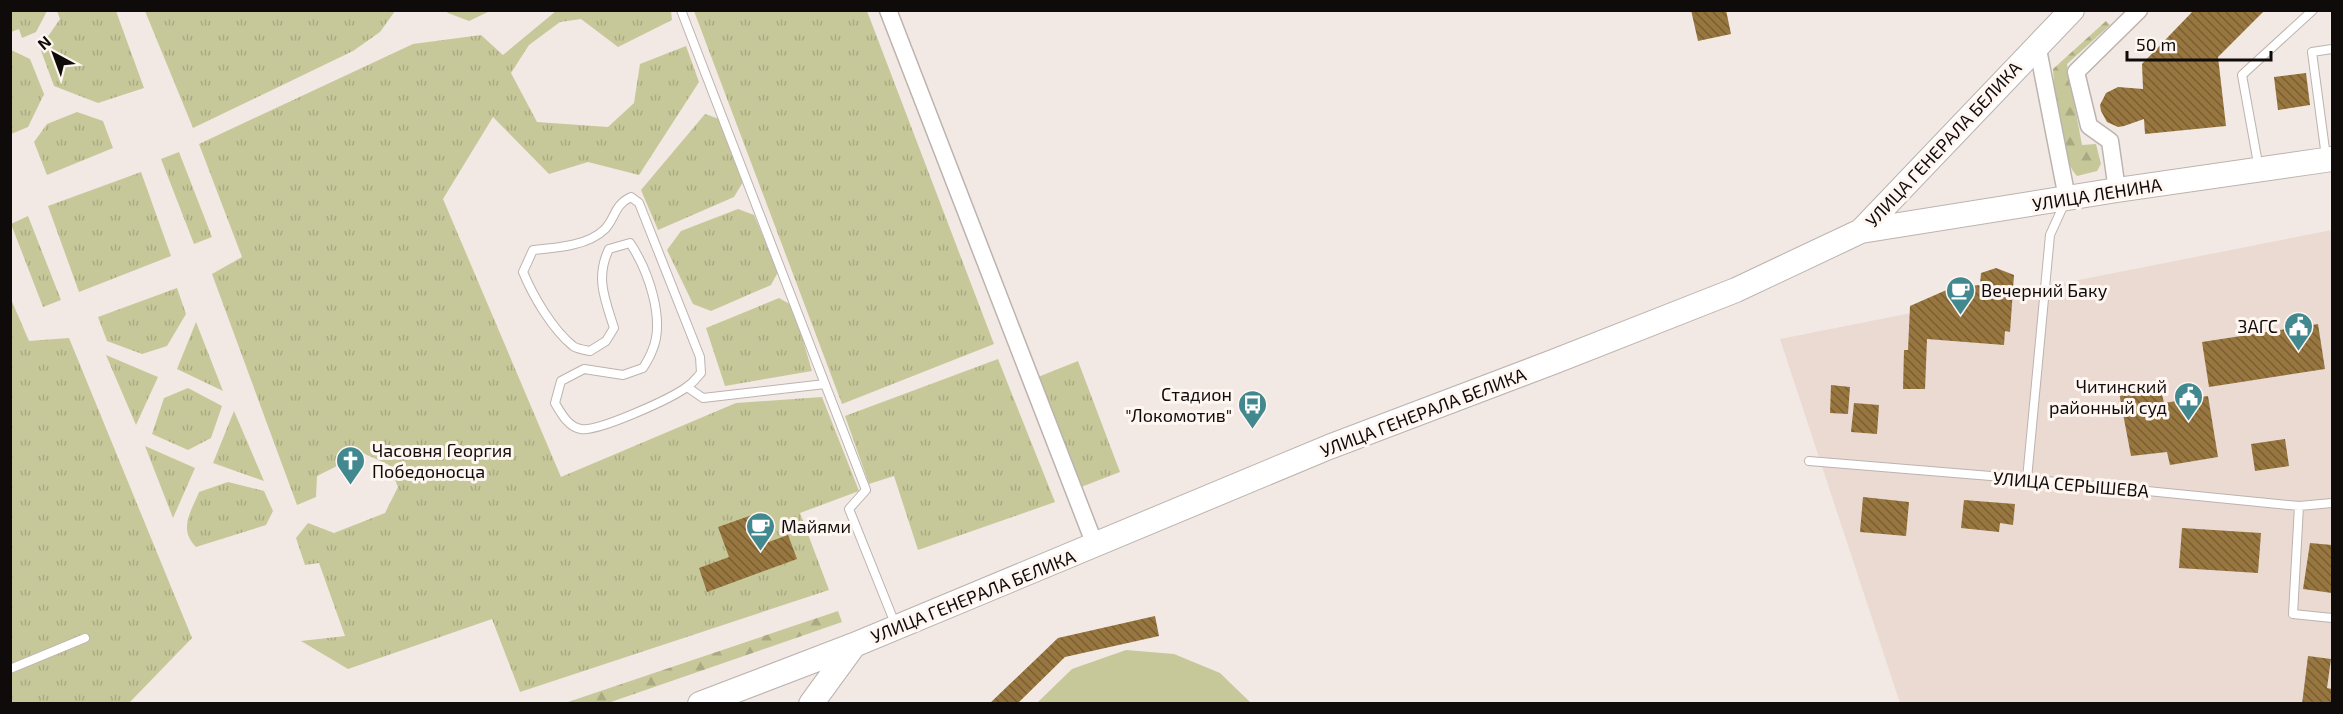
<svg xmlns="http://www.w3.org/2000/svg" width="2343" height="714" viewBox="0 0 2343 714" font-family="'Exo 2',sans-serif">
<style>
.built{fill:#ebdad2}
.grass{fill:url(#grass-tufts)}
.forest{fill:url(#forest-firs)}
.garden{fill:#c7c899}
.building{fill:url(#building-back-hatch)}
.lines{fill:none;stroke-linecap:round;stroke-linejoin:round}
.lane-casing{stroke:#bcb3af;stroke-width:10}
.street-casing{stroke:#bcb3af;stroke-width:19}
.secondary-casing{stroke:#bcb3af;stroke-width:26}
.lane{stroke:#fff;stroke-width:8}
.street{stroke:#fff;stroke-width:16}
.secondary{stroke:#fff;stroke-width:24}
.labels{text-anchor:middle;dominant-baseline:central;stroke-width:6;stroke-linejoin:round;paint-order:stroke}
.street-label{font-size:18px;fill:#0e0b0a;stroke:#fff6f1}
.poi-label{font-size:18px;fill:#0e0b0a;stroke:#fff6f1;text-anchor:start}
</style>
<defs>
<pattern id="grass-tufts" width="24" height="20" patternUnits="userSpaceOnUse" patternTransform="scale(1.5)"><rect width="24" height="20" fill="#c7c899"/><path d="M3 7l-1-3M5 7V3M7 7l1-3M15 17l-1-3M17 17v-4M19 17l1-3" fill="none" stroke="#aaaa82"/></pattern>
<pattern id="forest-firs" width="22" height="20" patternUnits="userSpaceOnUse" patternTransform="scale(1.5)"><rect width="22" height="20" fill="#c7c899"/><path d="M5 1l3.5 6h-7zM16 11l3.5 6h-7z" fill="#aaaa82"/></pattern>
<pattern id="building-back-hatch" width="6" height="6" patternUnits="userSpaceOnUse" patternTransform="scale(1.5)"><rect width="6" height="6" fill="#97763f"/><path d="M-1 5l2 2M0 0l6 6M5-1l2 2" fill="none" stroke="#7a5f33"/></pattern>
</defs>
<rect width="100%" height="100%" fill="#f2e8e4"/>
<path class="built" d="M2332,230V703H1900L1780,339Z"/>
<path class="grass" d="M11,10H46L47,11L36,32L22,38L19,29L11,32Z
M57,11H116L144,88L98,103L54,86L40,48L60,19Z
M145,11H395L380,32L353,51L193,128Z
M446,11H490L469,21L448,13Z
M556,11H671L672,20L618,47L581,19L560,22L529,45L511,73L537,122L608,127L634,103L640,64L686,46L699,82L639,175L588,162L549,174L493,117L443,199L561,477L736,403L822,397L859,491L800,513L829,590L520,692L492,619L348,669L301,641L345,636L319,563L305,565L296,538L308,523L334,533L385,513L398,487L389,465L363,453L317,476L316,497L297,505L212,274L242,257L199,144L413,44L481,35L503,55Z
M694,11H867L994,344L842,404Z
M11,50L30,59L44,94L28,127L11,134Z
M77,112L103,121L113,148L47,175L34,142L47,124Z
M705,114L719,119L743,182L734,197L658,230L641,190Z
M179,152L212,237L194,244L161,159Z
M141,172L171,256L79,292L48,206Z
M738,209L754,215L778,272L771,285L711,311L693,304L667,250L681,231Z
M28,216L61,300L43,307L11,224Z
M177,288L186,314L167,346L142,354L107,341L98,317Z
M10,297L29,341L69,338L192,638L129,703H11Z
M779,298L793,306L812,371L725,386L706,328Z
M196,322L223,391L177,369Z
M106,355L158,377L136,425Z
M998,359L1055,502L918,550L894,476L869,484L845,416Z
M1078,361L1120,472L1081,487L1038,377Z
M188,388L222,406L211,438L188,450L152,434L164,398Z
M234,411L264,481L213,463Z
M145,446L195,468L173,518Z
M228,482L264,491L273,511L266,525L196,547C178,529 191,512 199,492Z"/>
<path class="forest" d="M2106,21L2110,25L2067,64L2082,145L2096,144L2101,164L2097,171L2077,176C2058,155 2055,97 2053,69Z
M838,611L842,622L608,703H565Z"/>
<path class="garden" d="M1126,650L1174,654L1220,673L1251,703H1037L1072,669Z"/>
<path class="building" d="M1691,10H1726L1731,34L1698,41Z
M2194,10H2265L2218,57L2226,126L2145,134L2144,119L2124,126L2118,127L2107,122L2101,111L2100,105L2106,93L2118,87L2143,89L2142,64Z
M2306,73L2310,105L2278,110L2274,77Z
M1996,268L2014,275L2010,332L2005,331L2004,345L1927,339L1925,389H1903L1904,350H1908L1910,306L1951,288L1980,285L1981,273Z
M2318,324L2325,369L2209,387L2202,342Z
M2159,382L2164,403L2208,396L2218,457L2170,465L2167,452L2131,456L2118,387Z
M1831,385L1850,387L1848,414L1830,413Z
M1854,403L1879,405L1877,434L1851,432Z
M2285,439L2289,466L2255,471L2251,444Z
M1863,497L1909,502L1906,536L1860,532Z
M1964,500L2015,504L2013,525L2000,523L1999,532L1961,528Z
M752,515L763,544L788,535L797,559L707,592L699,568L729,557L718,527Z
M2182,528L2261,533L2258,573L2179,568Z
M2310,543L2332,545V593L2303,589Z
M1155,616L1159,636L1065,657L1017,704H989L1058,638Z
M2308,656L2331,659L2327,688L2332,689V704H2302Z"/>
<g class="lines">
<defs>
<path id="lane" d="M681,10L825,384
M2326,157L2312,52L2332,49
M2259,169L2242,75L2313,10
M631,197L639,203L700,357L701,373C697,377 693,383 688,386C673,398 598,432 581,429C568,427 561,413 555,403L561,381L584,369L623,375L643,368C646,363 650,357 652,351C666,320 648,270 630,243L609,249C595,278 605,299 614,328L606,341L590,351C585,350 577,349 573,346C552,329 533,296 523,272L533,250C556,248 588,246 605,229C616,217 614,205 631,197Z
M687,387L703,398L825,384L866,490L849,509L896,626
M1809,461L2027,479L2299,506L2332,503
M2027,479L2050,235L2065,202
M2299,506L2293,614L2332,618
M10,669L85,638"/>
<path id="street" d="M888,10L1095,545
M2037,44L2067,198
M2117,190L2110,141L2089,126L2076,72L2139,10"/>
<path id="secondary" d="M1861,231L2117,190L2332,159
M700,704L854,645L1329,447L1553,362L1736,290L1861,231L2072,10
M811,704L854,645"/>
</defs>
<use href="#lane" class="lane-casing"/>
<use href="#street" class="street-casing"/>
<use href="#secondary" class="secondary-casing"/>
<use href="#lane" class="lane"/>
<use href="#street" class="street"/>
<use href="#secondary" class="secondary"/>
</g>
<defs>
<symbol id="cafe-pin" viewBox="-11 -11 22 30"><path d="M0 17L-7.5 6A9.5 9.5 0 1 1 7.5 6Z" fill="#42898f" stroke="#fff6f1"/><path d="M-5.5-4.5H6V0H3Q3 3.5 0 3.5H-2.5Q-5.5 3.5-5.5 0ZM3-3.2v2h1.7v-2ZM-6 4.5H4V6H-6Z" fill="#fff"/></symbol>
<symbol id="civic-pin" viewBox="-11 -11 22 30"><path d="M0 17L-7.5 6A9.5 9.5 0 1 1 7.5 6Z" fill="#42898f" stroke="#fff6f1"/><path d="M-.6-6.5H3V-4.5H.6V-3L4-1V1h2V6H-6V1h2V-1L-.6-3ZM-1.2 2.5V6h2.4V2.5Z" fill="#fff"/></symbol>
<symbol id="bus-pin" viewBox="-11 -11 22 30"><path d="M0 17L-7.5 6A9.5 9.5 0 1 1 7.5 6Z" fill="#42898f" stroke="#fff6f1"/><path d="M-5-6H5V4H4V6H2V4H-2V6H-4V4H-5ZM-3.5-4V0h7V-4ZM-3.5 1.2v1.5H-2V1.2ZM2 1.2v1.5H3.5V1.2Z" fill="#fff"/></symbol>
<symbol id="church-pin" viewBox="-11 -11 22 30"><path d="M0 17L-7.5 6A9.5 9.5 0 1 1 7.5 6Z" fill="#42898f" stroke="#fff6f1"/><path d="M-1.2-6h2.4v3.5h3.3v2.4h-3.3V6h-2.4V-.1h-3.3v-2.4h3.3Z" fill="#fff"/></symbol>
</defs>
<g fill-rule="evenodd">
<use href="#cafe-pin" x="1944" y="274" width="33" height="45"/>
<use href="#civic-pin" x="2282" y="310" width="33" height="45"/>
<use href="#civic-pin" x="2172" y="380" width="33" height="45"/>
<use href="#bus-pin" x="1236" y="388" width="33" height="45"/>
<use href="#church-pin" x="334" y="444" width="33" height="45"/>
<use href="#cafe-pin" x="744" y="510" width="33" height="45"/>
</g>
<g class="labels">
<g class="street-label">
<text transform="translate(1943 144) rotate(-47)">УЛИЦА ГЕНЕРАЛА БЕЛИКА</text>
<text transform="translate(2097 194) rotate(-9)">УЛИЦА ЛЕНИНА</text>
<text transform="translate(1423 412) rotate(-21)">УЛИЦА ГЕНЕРАЛА БЕЛИКА</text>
<text transform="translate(2071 484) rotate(5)">УЛИЦА СЕРЫШЕВА</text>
<text transform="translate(973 596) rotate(-22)">УЛИЦА ГЕНЕРАЛА БЕЛИКА</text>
</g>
<g class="poi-label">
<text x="1981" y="290">Вечерний Баку</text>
<text x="2278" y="326" text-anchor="end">ЗАГС</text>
<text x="2167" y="386" text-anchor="end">Читинский<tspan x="2167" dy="21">районный суд</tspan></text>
<text x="1232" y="394" text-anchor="end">Стадион<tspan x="1232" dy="21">"Локомотив"</tspan></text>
<text x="372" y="450">Часовня Георгия<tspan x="372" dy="21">Победоносца</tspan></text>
<text x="781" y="526">Майями</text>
</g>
</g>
<rect width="2343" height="714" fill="none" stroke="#0e0b0a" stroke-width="24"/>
<g transform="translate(54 54) rotate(319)" stroke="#fff6f1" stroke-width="4.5" paint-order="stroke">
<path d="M0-4.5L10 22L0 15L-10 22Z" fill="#0e0b0a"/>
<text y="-9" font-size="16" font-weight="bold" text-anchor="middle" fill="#0e0b0a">N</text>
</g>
<path d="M2127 51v9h144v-9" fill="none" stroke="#0e0b0a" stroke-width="3"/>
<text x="2136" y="51" font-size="18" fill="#0e0b0a" stroke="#fff6f1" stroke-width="4.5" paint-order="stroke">50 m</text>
</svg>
